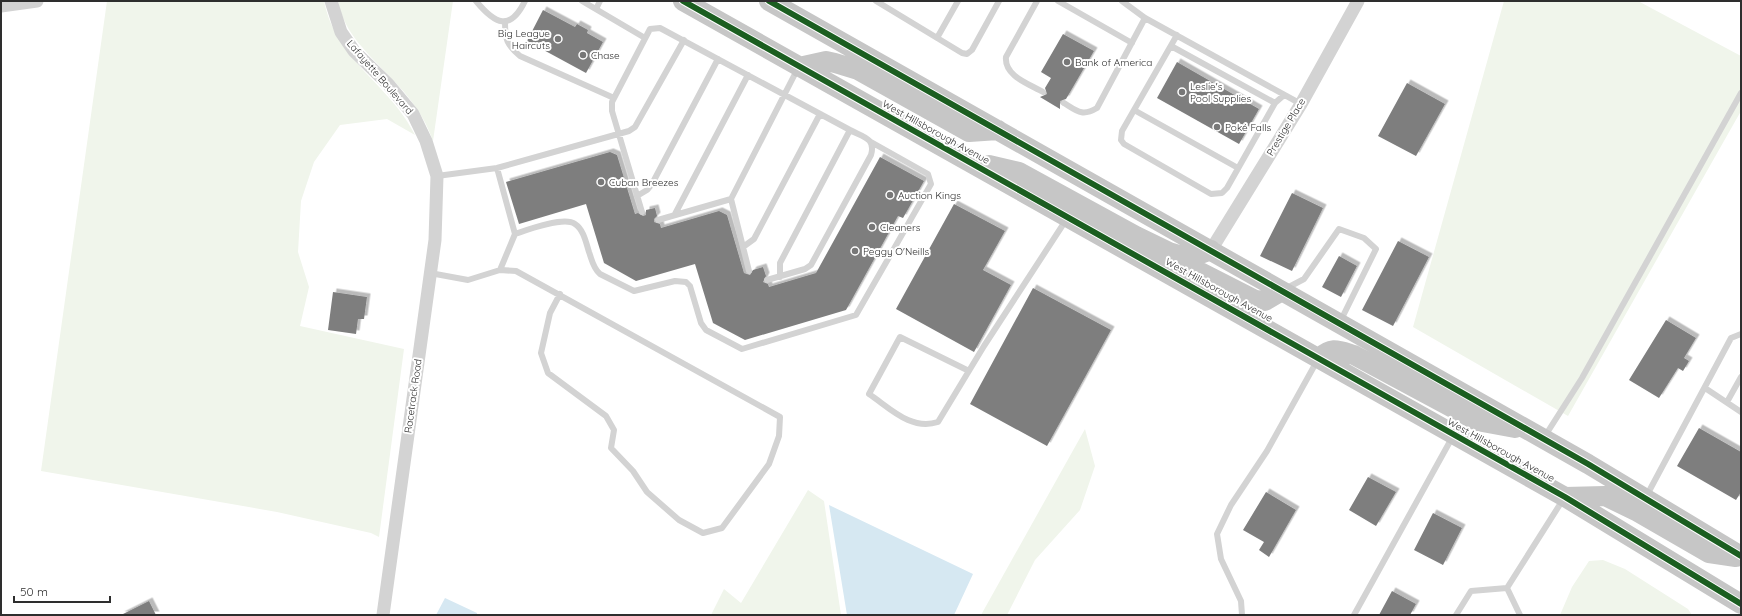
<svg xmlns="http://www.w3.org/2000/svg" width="1742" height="616" viewBox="0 0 1742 616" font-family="Quicksand,sans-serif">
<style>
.green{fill:#f0f5eb}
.water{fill:#d6e8f2}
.building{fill:#7e7e7e;filter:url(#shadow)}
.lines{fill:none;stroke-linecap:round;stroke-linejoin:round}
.lane{stroke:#d3d3d3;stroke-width:6}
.street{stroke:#d3d3d3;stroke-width:13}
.primary{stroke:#c6c6c6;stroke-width:20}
.cycleway-casing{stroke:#fff;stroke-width:8}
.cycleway{stroke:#1b5e20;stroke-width:6}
.poi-dot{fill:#777;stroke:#fff;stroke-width:1.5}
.labels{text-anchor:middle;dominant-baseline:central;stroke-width:4;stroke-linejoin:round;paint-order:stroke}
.poi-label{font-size:10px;fill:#2e2e2e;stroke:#fff;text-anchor:start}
.street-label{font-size:10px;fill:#2e2e2e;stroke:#fff}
</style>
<defs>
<filter id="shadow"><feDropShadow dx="3.5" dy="-3.5" stdDeviation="0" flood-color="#0004"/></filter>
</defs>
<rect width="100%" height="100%" fill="#fff"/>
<path class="green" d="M107,1H324C336,61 390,84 415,135L387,119L340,125L314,162L301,201L298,252L309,287L300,326L404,349L379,537L371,533L277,512L41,471Z
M338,1H453L433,141C425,117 409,96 391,78C369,54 344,34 338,1Z
M1504,1H1638L1741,56V111L1568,416L1413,327Z
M1085,429L1095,466L1080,510L1035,560L1007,615H981Z
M808,490L824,501L841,615H711L724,589L741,603Z
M1603,560L1625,569L1688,609L1692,615H1560L1572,587L1589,561Z"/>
<path class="water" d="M829,505L973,574L954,615H847Z
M445,598L477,613V615H436Z"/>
<path class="building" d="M543,10L575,27L577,24L588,30L587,33L603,42L586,73L527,41Z
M1063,34L1094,51L1066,99L1060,101V109L1040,97L1047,94L1045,88L1051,78L1041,72Z
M1177,62L1259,109L1239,144L1157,98Z
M1407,83L1445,104L1416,156L1378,136Z
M610,152L617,155L635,214L638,213L643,216L646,215V210L655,208L657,216L654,219V222L660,224L661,228L719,211L727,215L744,273L750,275L753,270L763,267L766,276L763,282L768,284L769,287L816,273L880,157L924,181L903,218L898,216L846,310L745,340L713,323L695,264L636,281L604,263L586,204L519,224L506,182Z
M1292,193L1323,208L1292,271L1260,256Z
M954,204L1005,231L983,270L1011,285L974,352L896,309Z
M1398,241L1429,257L1393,326L1362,310Z
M1339,256L1357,266L1341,297L1322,287Z
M1033,288L1111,330L1047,446L970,404Z
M333,292L367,297L364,319H358L356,334L328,330Z
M1666,320L1696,338L1684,358L1689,361L1683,371L1678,368L1659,398L1629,380Z
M1699,428L1741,452V492L1736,500L1677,466Z
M1368,477L1396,492L1376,526L1349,510Z
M1266,492L1296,510L1269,557L1259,550L1264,542L1243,530Z
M1433,513L1462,528L1443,565L1414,550Z
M1392,591L1416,604L1410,615H1379Z
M149,601L156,615H121Z"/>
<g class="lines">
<path class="lane" d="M476,1C495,24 510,32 525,1
M582,1L645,38
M876,1L962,53L967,54L972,50L999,1
M1037,1L1006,57C1004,76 1029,84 1043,92
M1058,1L1132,43
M1122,1L1145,18L1301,104
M596,9L600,1
M505,22C505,40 507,45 520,56L614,98
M1177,35L1122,131L1121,140L1124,144L1211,194L1222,193L1227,188L1275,103L1284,95
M937,38L958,1
M1171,46L1275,103
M1064,103C1077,111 1082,117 1097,108L1145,18
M1134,110L1238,168
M497,168L515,234C527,230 564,216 575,224C584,230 586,243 589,252C592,260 593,268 600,274L634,291L675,281L686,282L690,286L701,323L706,330L742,349L856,315L931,184L928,174L871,142
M437,176L497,168L629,131L635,127L684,40
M637,196L647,190L652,184L718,59
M731,199L798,68
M642,212L612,111V102L650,29L660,28L850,130C863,137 876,138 871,155L811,265L805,269L767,280
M675,214L748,75
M658,220L731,199L749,271
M743,247L754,239L820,114
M500,270L515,234
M430,273L468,280L500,270L516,271L780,417L779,436L769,464L722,528L703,533L679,520L647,492L633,471L611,448L614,430L606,416L548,373L541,353L550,313L560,294
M780,277V263L850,130
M1285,289L1304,279L1339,229L1364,238L1376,249L1341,320
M969,371L900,337L869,394C890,408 911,431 938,422L984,346L1066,220
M1705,388L1741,412
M1727,402L1741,377
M1545,436L1582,378L1741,93
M1647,495L1731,338L1741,334
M1507,588L1564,498
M1507,588L1520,615
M1242,615L1241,601L1221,559L1217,534L1231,505L1267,451L1317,361
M1354,615L1453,436
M1456,615L1471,591L1507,588"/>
<path class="street" d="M331,1L341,32L354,51L388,84L413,114L426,141L437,176L435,240L383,615
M1,6L37,1
M1211,250L1301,104L1358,1"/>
<path class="primary" d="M683,1L1565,497L1741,604
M769,1L1588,464L1741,556
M799,67L826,61L835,63L858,70L969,132L998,130
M989,165L1019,172L1136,236L1169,252L1189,258L1211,250
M1168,270L1200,272L1255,300L1265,301L1282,291
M1319,358C1332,346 1338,350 1354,355L1477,421L1515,428
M1565,497L1605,496L1638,512L1709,553L1736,557"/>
<defs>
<path id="cycleway" d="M683,1L1565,497L1741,604
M769,1L1588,464L1741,556"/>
</defs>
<use href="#cycleway" class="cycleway-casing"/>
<use href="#cycleway" class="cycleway"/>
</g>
<g class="poi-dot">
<circle cx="558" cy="39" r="4"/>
<circle cx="583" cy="55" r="4"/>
<circle cx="1067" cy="62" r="4"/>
<circle cx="1182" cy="92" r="4"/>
<circle cx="1217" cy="127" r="4"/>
<circle cx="601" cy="182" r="4"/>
<circle cx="890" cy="195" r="4"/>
<circle cx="872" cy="227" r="4"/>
<circle cx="855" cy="251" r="4"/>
</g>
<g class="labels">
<g class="poi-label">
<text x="550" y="33" text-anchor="end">Big League<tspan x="550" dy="12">Haircuts</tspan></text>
<text x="591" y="55">Chase</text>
<text x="1075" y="62">Bank of America</text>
<text x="1190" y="86">Leslie's<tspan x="1190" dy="12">Pool Supplies</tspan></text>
<text x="1225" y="127">Poké Falls</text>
<text x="609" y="182">Cuban Breezes</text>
<text x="898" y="195">Auction Kings</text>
<text x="880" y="227">Cleaners</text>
<text x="863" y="251">Peggy O'Neills</text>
</g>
<g class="street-label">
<text transform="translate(380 77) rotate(49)">Lafayette Boulevard</text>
<text transform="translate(1286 127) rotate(-59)">Prestige Place</text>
<text transform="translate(936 132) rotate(29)">West Hillsborough Avenue</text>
<text transform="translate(1219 290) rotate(29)">West Hillsborough Avenue</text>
<text transform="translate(413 396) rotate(-82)">Racetrack Road</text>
<text transform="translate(1501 450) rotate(29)">West Hillsborough Avenue</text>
</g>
</g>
<rect width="1742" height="616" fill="none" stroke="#2e2e2e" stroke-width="4"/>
<path d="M14 596v6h96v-6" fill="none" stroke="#2e2e2e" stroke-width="2"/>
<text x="20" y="596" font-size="12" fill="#2e2e2e" stroke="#ffffff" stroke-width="3" paint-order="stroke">50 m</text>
</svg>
